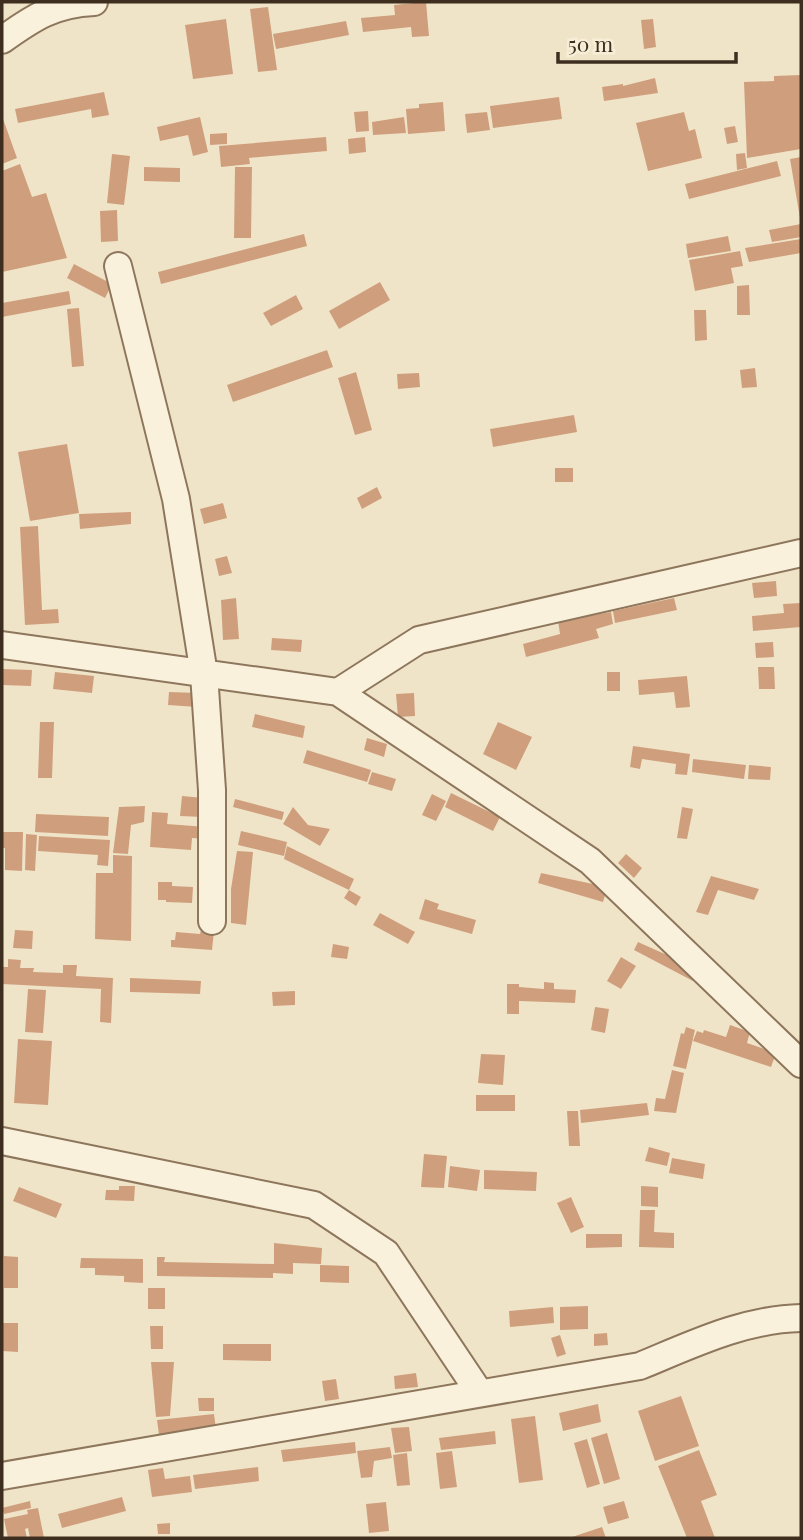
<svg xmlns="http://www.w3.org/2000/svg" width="803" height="1540" viewBox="0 0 803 1540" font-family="'Playfair Display',serif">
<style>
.building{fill:#cf9f7d}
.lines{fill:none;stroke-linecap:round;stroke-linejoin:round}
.street-casing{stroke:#8d765c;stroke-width:30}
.street{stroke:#faf1dc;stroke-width:26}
</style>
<rect width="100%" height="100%" fill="#f0e4c8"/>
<path class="building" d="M424,2H426L429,36L412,37L411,27L363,32L361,18L395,15L394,5Z
M268,7L277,70L258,72L250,9Z
M226,19L233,74L193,79L185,25Z
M653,19L656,47L644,49L641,20Z
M346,21L349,35L276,49L273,34Z
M801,75V149L747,158L744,82L774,81V76Z
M655,78L658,93L604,101L602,87L623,84V86Z
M104,92L109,115L92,118L91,109L18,123L15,109Z
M559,97L562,119L493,128L490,106Z
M443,102L445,131L408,134L406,109L419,108V104Z
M368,111L369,131L356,132L354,112Z
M487,112L490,130L467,133L465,114Z
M684,112L689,131L695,129L702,158L648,171L636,123Z
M2,116L17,158L2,164Z
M200,117L208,152L193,156L188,135L160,141L157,127Z
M404,117L406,133L373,135L372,122Z
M735,126L738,142L727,144L724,128Z
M227,133V144L210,145V134Z
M326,137L327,151L249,158L250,164L221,167L219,146Z
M365,137L366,152L349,154L348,139Z
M745,153L747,168L737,170L736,154Z
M112,154L130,156L124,205L107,203Z
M801,157V218H800L790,159Z
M777,161L781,176L689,199L685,184Z
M20,164L32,197L46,193L67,258L2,272V171Z
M144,167L180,168V182L144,181Z
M235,167H252L251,238H234Z
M117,210L118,241L101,242L100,211Z
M801,224V237L772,242L769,230Z
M304,234L307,246L161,284L158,272Z
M728,236L731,251L688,258L686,244Z
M801,239V253L749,262L745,248Z
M740,251L743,266L731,268L734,283L695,291L689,260Z
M74,264L112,284L105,298L67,278Z
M380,282L390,300L339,329L329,311Z
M749,285L750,315H737V286Z
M69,291L71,304L2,317V303Z
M296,295L303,309L271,326L263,313Z
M79,308L84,366L72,367L67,309Z
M694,310H706L707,340L695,341Z
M327,350L333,367L233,402L227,385Z
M755,368L757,387L742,388L740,370Z
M356,372L372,430L355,435L338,378Z
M419,373L420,387L398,389L397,374Z
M574,415L577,432L493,447L490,429Z
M67,444L79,513L30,521L18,452Z
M555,468H573V482H555Z
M377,487L382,498L362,509L357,498Z
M223,503L227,518L204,524L200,509Z
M131,512V524L80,529L79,514Z
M38,526L42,610L58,609L59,623L25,625L20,527Z
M227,556L232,573L219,576L215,559Z
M776,581L777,596L754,598L752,583Z
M236,598L239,639L223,640L221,600Z
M674,598L677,610L615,623L613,611Z
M801,603V627L753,631L752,616L784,613L783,604Z
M611,612L613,624L596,629L599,638L526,657L523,644L560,634L558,621Z
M272,638L302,640L301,652L271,650Z
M773,642L774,657L756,658L755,643Z
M758,667H774L775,689H759Z
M2,669L32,670L31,686L2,685Z
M55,672L94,676L92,693L53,689Z
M607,672H620V691H607Z
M687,676L690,707L676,708L674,692L639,695L638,680Z
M169,692L198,693L197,707L168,705Z
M414,693L415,716L398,717L396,694Z
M255,714L305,726L303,738L252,727Z
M40,722H54L52,778H38Z
M498,722L532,737L516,770L483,754Z
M367,738L387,744L384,757L364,750Z
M633,746L690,754L687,775L675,774L676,764L642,759L640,769L630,767Z
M307,750L371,770L367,782L303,763Z
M693,759L746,765L744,779L692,772Z
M749,765L771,767L770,780L748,779Z
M372,772L396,779L392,791L368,784Z
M451,793L500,817L493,831L445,807Z
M432,794L446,801L436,821L422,815Z
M182,796L204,798L202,817L180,816Z
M235,799L284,812L282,820L233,807Z
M145,806L144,822L131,825L128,854L113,853L119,807Z
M293,807L308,825L330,829L320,846L283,824Z
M682,807L693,809L687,839L677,838Z
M152,812L168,813L167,824L206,827L205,839L192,838L191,850L150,847Z
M36,814L109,817L108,836L35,832Z
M241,831L287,842L284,856L238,845Z
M2,832H23L22,871L5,870V848H2Z
M26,834L37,835L35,871L25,870Z
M39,836L110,840L108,866L97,865L98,855L38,851Z
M287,846L354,879L349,890L284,859Z
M237,851L253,852L246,925L231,923V889Z
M626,854L642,868L634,878L618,863Z
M113,855L132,856L131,941L95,939L96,873H113Z
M541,873L593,884L606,892L603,902L538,883Z
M711,876L759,889L754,900L718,890L708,915L696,912Z
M158,882H172V886L193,887L192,903L166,902V900H158Z
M349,890L361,897L356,906L344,898Z
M425,899L439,904L437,909L476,920L472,934L419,919Z
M380,913L415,932L408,944L373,925Z
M15,930L33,931L32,949L13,948Z
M201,930L214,931L212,950L171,947V940H175L176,932L200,934Z
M638,942L667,955L697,972L693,981L634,950Z
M333,944L349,947L347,959L331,957Z
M621,957L636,966L621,989L607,981Z
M8,959L21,960L20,968H34L33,972L63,973V965H77L76,976L113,978L111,1023L100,1022L101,989L2,984V967H8Z
M130,978L201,981L200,994L130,992Z
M544,982L554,983V989L576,990L575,1003L519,1001V1014H507V984H519V987L544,989Z
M28,989L46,990L43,1033L25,1032Z
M295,991V1005L273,1006L272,992Z
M595,1007L609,1009L605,1033L591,1030Z
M730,1025L750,1032L747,1043L776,1053L771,1067L693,1041L697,1031L703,1033L704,1030L726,1037Z
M686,1027L695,1030L686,1069L673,1066L681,1033L684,1034Z
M18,1039L52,1041L48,1105L14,1103Z
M481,1054L505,1055L503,1085L478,1083Z
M672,1070L684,1073L676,1113L654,1111L656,1098L665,1099Z
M476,1095H515V1111H476Z
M647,1103L649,1115L581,1123L580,1110Z
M567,1111H578L580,1146H569Z
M649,1147L670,1153L667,1166L645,1161Z
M424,1154L447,1156L444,1188L421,1187Z
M672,1158L705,1164L703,1179L669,1173Z
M450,1166L480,1170L477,1191L448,1187Z
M484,1170L537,1172L536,1191L484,1189Z
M119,1186H135L134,1201L105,1200L106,1190H119Z
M641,1186L658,1187V1207L641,1206Z
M19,1187L62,1204L56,1218L13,1201Z
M571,1197L584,1227L571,1233L557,1203Z
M640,1210H655L654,1232L674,1233V1248L639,1247Z
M586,1234H622V1247L586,1248Z
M274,1243L322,1248L321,1264L293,1263V1274L273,1273V1278L157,1276V1257H165L164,1262L274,1264Z
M4,1256L18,1257V1288H4Z
M81,1258L143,1259V1283L124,1282V1276L95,1275V1268H80Z
M320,1265L349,1266V1283L320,1282Z
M148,1288H165V1309H148Z
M588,1306V1329L560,1330V1307Z
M553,1307L554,1323L510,1327L509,1311Z
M2,1323H18V1352L2,1351Z
M150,1326H163V1349H151Z
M607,1333L608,1345L594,1346V1334Z
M560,1335L566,1354L557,1357L551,1338Z
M223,1344H271V1361L223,1360Z
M151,1362H174L170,1416L156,1417Z
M416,1373L418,1387L395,1389L394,1376Z
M336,1379L339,1399L325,1401L322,1381Z
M681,1396L699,1446L655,1461L638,1411Z
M198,1398H214V1411H199Z
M598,1404L601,1422L563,1431L559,1413Z
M214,1414L216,1429L159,1435L157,1420Z
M535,1416L543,1480L519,1483L511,1419Z
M409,1427L412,1451L395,1453L391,1428Z
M495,1431L496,1444L441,1450L439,1438Z
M607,1433L620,1479L604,1484L591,1438Z
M587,1439L600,1484L587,1488L574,1443Z
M355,1442L356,1453L283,1462L281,1450Z
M390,1447L392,1458L374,1461L372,1477L361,1478L357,1451Z
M699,1450L717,1495L701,1501L715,1538H687L658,1466Z
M452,1451L457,1487L440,1489L436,1453Z
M407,1453L410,1485L397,1486L393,1455Z
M258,1467L259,1481L195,1489L193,1475Z
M163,1468L165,1479L190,1476L192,1492L152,1497L148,1470Z
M122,1497L126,1511L62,1528L58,1514Z
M30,1501L31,1508L4,1514L2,1508Z
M624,1501L629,1518L608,1524L603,1507Z
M386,1502L389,1531L369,1533L366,1504Z
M38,1508L44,1538H30L28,1528L25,1529L27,1538H8L4,1519L28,1514L27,1510Z
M170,1523V1534H158L157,1524Z
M602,1527L606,1538H569Z"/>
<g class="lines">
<defs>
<path id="street" d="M2,40C34,17 54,4 94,2
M118,266L176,499L204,674L212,790V921
M2,645L338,692L590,861L801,1064
M338,692L419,640L801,553
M2,1141L314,1205L386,1253L479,1392
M2,1476L640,1366C691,1345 744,1319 801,1318"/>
</defs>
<use href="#street" class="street-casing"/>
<use href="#street" class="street"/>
</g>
<rect width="803" height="1540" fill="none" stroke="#3d2e20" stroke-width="7"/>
<path d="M558 52v10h178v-10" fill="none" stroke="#3d2e20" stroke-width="3.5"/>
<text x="568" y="52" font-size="21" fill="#3d2e20" stroke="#f7eed8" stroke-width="5" paint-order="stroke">50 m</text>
</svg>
